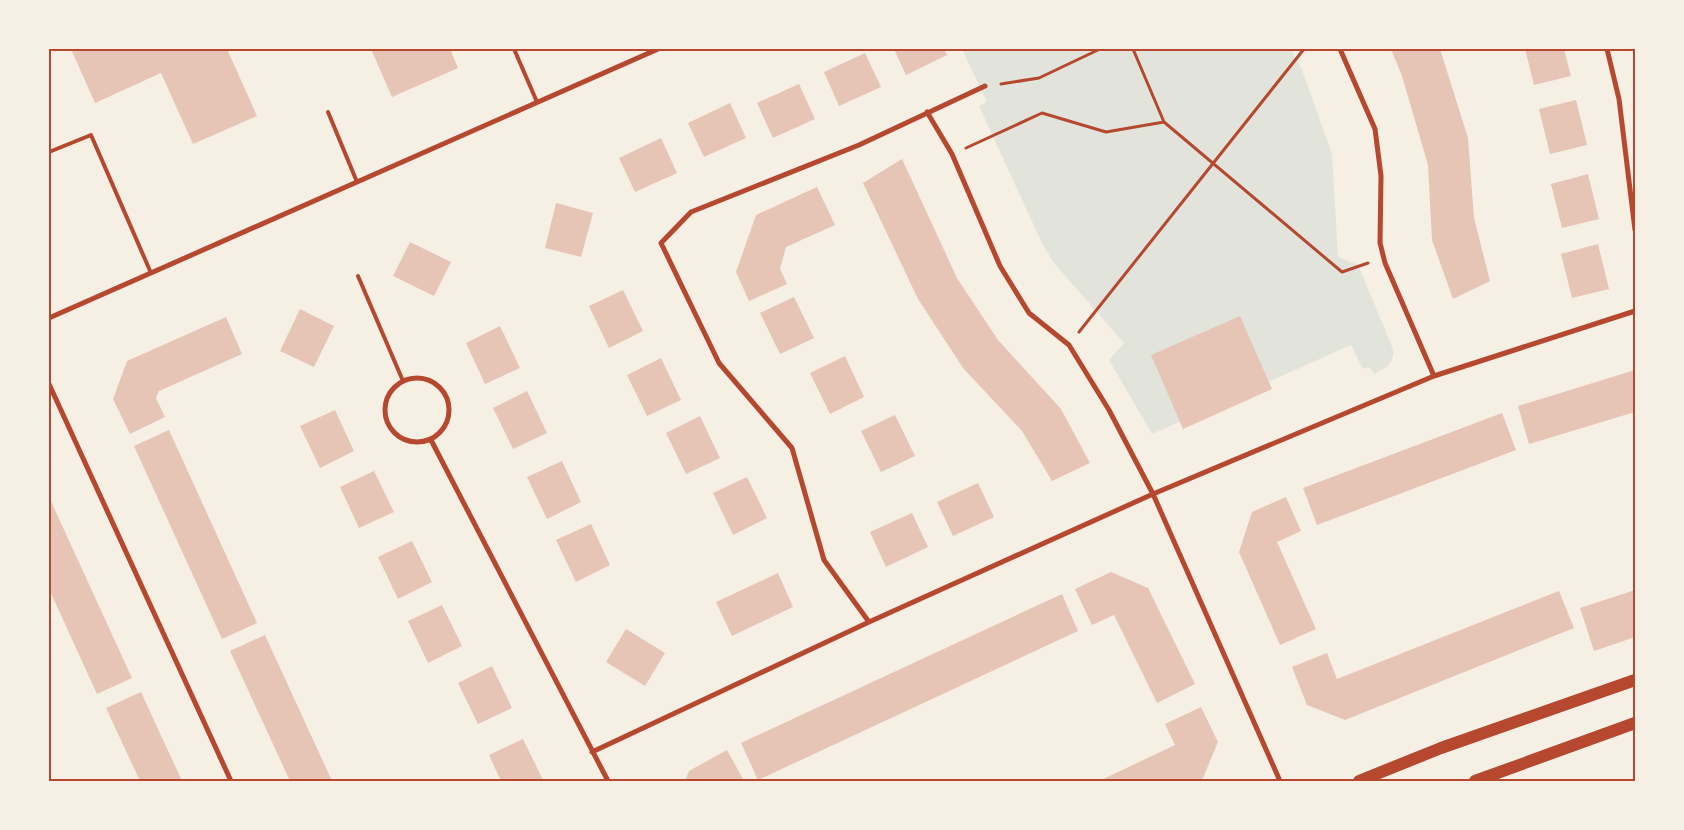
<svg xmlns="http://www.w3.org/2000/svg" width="1684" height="830" viewBox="0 0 1684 830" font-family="Barlow,sans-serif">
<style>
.green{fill:#e2e4dc}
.building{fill:#e6c5b7}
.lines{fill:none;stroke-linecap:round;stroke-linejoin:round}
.path{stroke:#b5482f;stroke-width:3}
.service{stroke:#b5482f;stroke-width:4}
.minor{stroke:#b5482f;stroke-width:5}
.primary{stroke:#b5482f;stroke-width:12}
.neatline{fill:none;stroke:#b5482f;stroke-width:2}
</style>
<rect width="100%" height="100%" fill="#f6efe4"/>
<path class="green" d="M962,49H1291L1302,70L1332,154L1338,257L1358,265L1393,349C1395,364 1386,367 1374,374L1369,367L1363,369L1351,345L1152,434L1109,360L1124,343L1053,262L1041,241L979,106L987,102Z"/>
<path class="building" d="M71,49H227L257,116L193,144L161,73L95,103Z
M371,49H450L458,68L392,97Z
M894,49H944L947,55L906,75Z
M1391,49H1440L1468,138L1474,218L1490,281L1453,299L1432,240L1428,165L1402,76Z
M1525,49H1564L1571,76L1534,85Z
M865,53L881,87L839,106L824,72Z
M799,84L815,119L773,138L757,103Z
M1576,100L1587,145L1550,154L1539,109Z
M730,103L746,138L704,157L688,123Z
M661,138L677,173L635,192L619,158Z
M902,159L957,278L998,340L1061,409L1090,463L1052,481L1022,431L963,368L918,299L863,183Z
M1588,174L1599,219L1562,228L1551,184Z
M817,187L835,225L786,247L780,269L787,284L749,301L736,272L756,215Z
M556,203L593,213L581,257L545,248Z
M410,242L451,262L434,296L393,276Z
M1598,244L1609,289L1572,298L1561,254Z
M623,290L643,331L609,348L589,306Z
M794,297L814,338L780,354L760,313Z
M300,309L334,326L314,367L280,351Z
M1240,316L1272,389L1183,429L1151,355Z
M226,317L242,354L159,391L156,398L165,417L130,434L113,399L127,361Z
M500,326L520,368L485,384L466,343Z
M845,356L864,397L830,414L810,373Z
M661,358L681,400L647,416L627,375Z
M1635,370V412L1529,444L1518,406Z
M527,391L547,433L513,449L493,408Z
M335,410L354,451L320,468L300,426Z
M1502,413L1516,450L1317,525L1303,488Z
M895,415L915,456L881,472L861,431Z
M700,416L720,458L686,474L666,433Z
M169,430L257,623L222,639L134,446Z
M562,461L581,502L547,519L527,477Z
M374,471L394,512L359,528L340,487Z
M747,477L767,518L733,535L713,493Z
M978,483L994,517L953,536L937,502Z
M49,497L132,678L97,694L49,589Z
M1286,497L1301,531L1277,542L1316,629L1280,645L1239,552L1252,512Z
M912,513L928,547L886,567L870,532Z
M591,524L610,565L576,582L556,540Z
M412,541L432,582L398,599L378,557Z
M1111,572L1148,588L1195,684L1157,703L1114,615L1092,625L1075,589Z
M778,573L793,607L732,636L716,602Z
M1635,590V637L1594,651L1580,608Z
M1559,591L1574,628L1345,720L1307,705L1292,667L1327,653L1337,679Z
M1062,594L1078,631L758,780L741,743Z
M442,605L462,646L428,663L408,621Z
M626,629L665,653L645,686L606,662Z
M265,635L332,781H290L230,651Z
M492,666L512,708L478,724L458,683Z
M141,692L182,781H140L106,708Z
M1201,707L1218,742L1203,778L1197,781H1099L1175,745L1165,724Z
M523,739L543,780L501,781L489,755Z
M727,750L744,781H685L689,771Z"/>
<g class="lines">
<path class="path" d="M1133,49L1164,122
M1001,84L1039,78L1100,49
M966,148L1042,113L1106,132L1164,122L1342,272L1368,263
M1079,332L1304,49"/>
<path class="service" d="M514,49L537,102
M328,112L357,182
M49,152L91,135L151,273
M358,276L403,381"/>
<path class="minor" d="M1340,49L1375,129L1381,176L1380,243L1385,263L1434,376
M1607,49L1619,99L1635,230
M927,112L952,154L1000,266L1029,313L1069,345L1109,410L1153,494L1280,781
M49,318L658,49
M385 410a32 32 0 1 1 64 0a32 32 0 1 1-64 0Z
M49,384L231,781
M431,440L608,781
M869,622L824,560L792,448L719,363L661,243L691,212L859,145L985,86
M592,752L869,622L1153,494L1434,376L1635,311"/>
<path class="primary" d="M1359,781L1441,748L1635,680
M1475,781L1635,723"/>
</g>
<rect width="1684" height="830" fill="none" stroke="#f6efe4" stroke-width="100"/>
<rect x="50" y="50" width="1584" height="730" class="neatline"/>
</svg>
